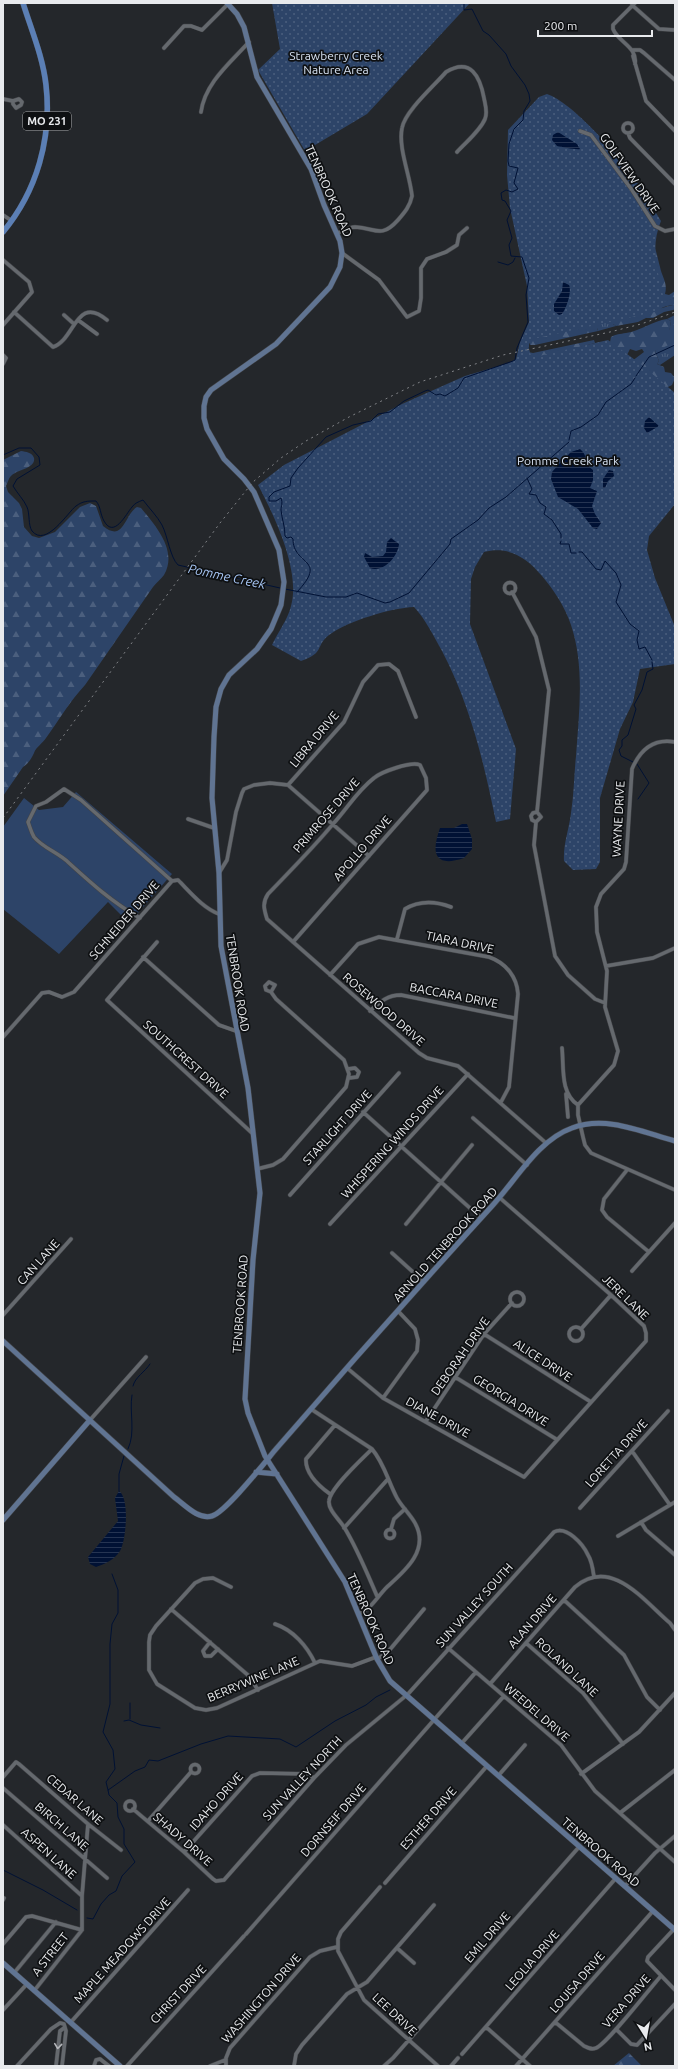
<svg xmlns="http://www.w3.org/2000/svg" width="678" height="2069" viewBox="0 0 678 2069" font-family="Ubuntu,sans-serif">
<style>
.grass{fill:url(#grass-tufts)}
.forest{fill:url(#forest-firs)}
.park{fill:url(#park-dots)}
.pitch{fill:#2d4468}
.water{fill:url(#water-rules)}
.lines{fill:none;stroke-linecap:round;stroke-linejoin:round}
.stream{stroke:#001134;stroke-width:1}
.street-casing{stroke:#424448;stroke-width:4.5}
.secondary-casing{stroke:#424448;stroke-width:6}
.primary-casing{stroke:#424448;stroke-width:6}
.street{stroke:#65696e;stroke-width:3.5}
.secondary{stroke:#607492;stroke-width:5}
.primary{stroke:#5b7fb5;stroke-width:5.5}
.rail{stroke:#818387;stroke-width:1;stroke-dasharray:2 4;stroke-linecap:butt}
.oneway{stroke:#b4b6ba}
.labels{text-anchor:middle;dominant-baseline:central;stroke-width:3.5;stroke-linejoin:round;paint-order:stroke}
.shield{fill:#0e1012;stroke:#a7a9ab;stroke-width:1}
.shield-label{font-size:11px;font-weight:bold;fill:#e8eaed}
.park-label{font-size:12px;fill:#d6e1f1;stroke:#0e1012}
.street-label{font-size:12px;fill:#e8eaed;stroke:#0e1012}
.water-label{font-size:13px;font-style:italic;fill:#a6c5f4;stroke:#0e1012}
</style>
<defs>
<pattern id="grass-tufts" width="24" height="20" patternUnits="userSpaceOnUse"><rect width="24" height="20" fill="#2d4468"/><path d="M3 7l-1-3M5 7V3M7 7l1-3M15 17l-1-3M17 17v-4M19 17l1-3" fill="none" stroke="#4b5f7e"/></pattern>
<pattern id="forest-firs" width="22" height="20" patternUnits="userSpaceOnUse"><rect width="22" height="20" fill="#2d4468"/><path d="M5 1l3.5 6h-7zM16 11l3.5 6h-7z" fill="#4b5f7e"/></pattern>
<pattern id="park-dots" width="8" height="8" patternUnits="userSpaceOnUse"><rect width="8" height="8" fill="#2d4468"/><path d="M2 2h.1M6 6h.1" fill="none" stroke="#4b5f7e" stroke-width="1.8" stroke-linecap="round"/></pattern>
<pattern id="water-rules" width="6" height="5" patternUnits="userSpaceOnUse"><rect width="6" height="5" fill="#001134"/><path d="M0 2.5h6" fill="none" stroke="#253452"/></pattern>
</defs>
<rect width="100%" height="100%" fill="#24272b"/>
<path class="grass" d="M675,298V309L673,310V305L667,306L613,324L616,326L598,331L597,328L529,341V347H525L526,341Z
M675,315V355L660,365L657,364L659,361L655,351C666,344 669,333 671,321L667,319Z"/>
<path class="forest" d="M642,229C656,244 655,248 660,267C662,277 668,283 665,294L669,295L675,291V298L661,303Z
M673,305V310L664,312L653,318H646L638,322L616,326L613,324V321Z
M667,319L671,321L669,333L671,344L655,351L659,361L657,364L664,367L665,372L671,373L675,378L672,385L666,388L632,361L644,352L642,349L636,351L630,349L626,357L610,342L611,337C616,334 620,334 626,333C640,331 653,321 667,319Z
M591,326L597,328L598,331L535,345H530L529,341L535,337Z
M594,340L595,343L535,359L528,354V352L533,353Z
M21,451C26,452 32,452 34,458C36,468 17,470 12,475C9,477 8,482 6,486L8,492L19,503L22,509L24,527L32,536L39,538L55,532L80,507L90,503L96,506L103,526C124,543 124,515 137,507L141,508C156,526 178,551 164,575C161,579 156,583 153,587L85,685C70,701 59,720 46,738C43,743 36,747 34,753C31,759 29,763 23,767L3,796V460Z
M629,2053L642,2066H613Z"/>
<path class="park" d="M272,3H470L367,114L305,151L258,70L280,49Z
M547,94C572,102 620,157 635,179C644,193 652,207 661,221C649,249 659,275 665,304L659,311L533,339L528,345L531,356H539L608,340L642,365L675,393V504L649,536L647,550L655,578L675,627V664L640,669L633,702L620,729L600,798V862L596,869L573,870L564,861C563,844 569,830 571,813C574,794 574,775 576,756C579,713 585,667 571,625C565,607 554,590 542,576C526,557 509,546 484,552L475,567L471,579L470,624L516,749L510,819L496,822C484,763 470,704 442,651C433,635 426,620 414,607C391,608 348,621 329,635C315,646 325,653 301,661L272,645C278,632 288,619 291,606C301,571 274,515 258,485L284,465L402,404L465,376L509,363L516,359L520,342L529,322L527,286L510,208L507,175L508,130L539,97Z"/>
<path class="pitch" d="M76,792L172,874L129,923L108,902L59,954L3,909V827L24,798L39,810L63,807Z"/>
<path class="water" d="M558,132L577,144L580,149C577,150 562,147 557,146L552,140L553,135Z
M563,282L569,285C572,291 567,307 562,314L559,315L554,311V304L562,291Z
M649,417L659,426L647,433L644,428L645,421Z
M580,449C588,455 585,465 593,470V480L590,488L597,491L592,506L595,514L601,523L597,529L593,528L578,509L558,497L551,479L552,472L560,463L571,452Z
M609,470L613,471L614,476L608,481L605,488H603V479Z
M391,538L399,544C398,556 384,573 370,568L364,557L365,553L372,557L383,556L386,552L387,542Z
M462,824H467L472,839V849L464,858C434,868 431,853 440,828H454Z
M119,1491C130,1498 126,1541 120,1551C114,1560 105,1564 96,1567L90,1564L88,1557L118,1521L115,1498Z"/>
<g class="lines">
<path class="stream" d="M498,262L508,265L513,262L515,258
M636,376L649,357L675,345
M569,440L571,431L581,427L598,415L606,402L631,384L635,378
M3,455L19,448H31L39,457L40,465L17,479L13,486C17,493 24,500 27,507C30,514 28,525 32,531C46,548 68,512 76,506C83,501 87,501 96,501C101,507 100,514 104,521C114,539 126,514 132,507C135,503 138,502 143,500C149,508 157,516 162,525C168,537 170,557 178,565L280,588
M527,478L532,489L529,494L536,495L540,503L546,507L544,514L552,520L561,534V538
M561,541L560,544H569L571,553H576
M579,552H582L596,569L601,570L605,561L616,573L621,585L616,602L630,624L639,631L637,640L639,649L645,647L652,660
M285,589L326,597H346L357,593L385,603L390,602L409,593L450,544L451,539L478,520L489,508L506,497L569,442
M297,592C329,558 293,566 293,539L291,537L287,538L285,536C285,526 282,520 281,510C281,506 283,503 281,498L276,501H269V497L274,492L290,486L291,478L298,468L326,437L353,425L371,421L378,414L390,412L404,401L425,391L428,390L436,395L440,394L445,396L458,388L464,378L513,361L515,360L517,348L528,322L526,295L529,278L522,257L511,256L509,245L512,238L507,220L511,211L505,201L502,200L501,193L506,190L512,192L518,189L514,183L518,168L509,166L508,161L509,144L514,129L523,120L524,111L530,101L529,94L525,85L511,66L506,54L489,35L483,31L472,9L464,10V3
M633,762L621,756L619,750L622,746V740L628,735L636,709L634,705L642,690L647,672L653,669L652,662
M637,764L649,783L638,799
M133,1386C135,1377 145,1372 150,1364
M128,1449C136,1432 129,1412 132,1395
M119,1491V1474L124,1456
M130,1703V1719
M124,1721L129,1720L141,1725L160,1728
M108,1790L106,1782L115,1769L113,1750L103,1732L110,1704V1644L112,1624L118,1613V1590L112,1574
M3,1870L43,1890L77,1910
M87,1918L93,1919L101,1904L109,1895L116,1891L122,1876L135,1862L124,1844V1829L118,1817L117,1803L109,1795L108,1790L111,1788L135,1771L145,1767L149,1760L158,1761L201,1744L228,1736L280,1739L296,1747L335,1721L366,1705L376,1697L390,1690"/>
<defs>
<path id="street" d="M635,3L613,25V29C618,42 638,47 635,64
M632,5L659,29L675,30
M164,48L184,26H191L202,30L228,4
M632,50H640L644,53L675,80
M633,56L646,101L675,131
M3,99L13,101L19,99L22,102L21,105L16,108L13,104V101
M201,112C205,83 230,63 249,42
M623 128a5 5 0 1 1 10 0a5 5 0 1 1-10 0Z
M580,131L591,135L632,190L655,226L665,231L675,229
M628,133L630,138L675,184
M3,215L12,221
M337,233C343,231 349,227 355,227C376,228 381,239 398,220C405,212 410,206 412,196C410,175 398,148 402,128C405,111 435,85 446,72C471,57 480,77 484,98C485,104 488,112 485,119C480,131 466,142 457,152
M342,253L379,280L407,317L419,311L421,298V268L427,259L446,252L457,245L459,235L467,228
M3,260L29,282L32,292L3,325
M14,312L53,347C75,340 76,294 107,320
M64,315L74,324
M78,320L97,334
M3,355L6,358L3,364
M504.5 588a5.5 5.5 0 1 1 11 0a5.5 5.5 0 1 1-11 0Z
M512,592L536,637L549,690L537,812
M675,742C653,738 640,750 632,769L626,862L624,869L601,894L596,907L597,932L607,971L605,1007L618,1051L614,1065L578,1105V1115L583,1137L585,1145L591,1153L675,1190
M288,785L344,722L363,682L378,665L389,664L398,671L416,717
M188,819L214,828
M536,822L534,845L555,956L568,975L595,999L605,1003
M536,822L532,820L531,816L533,813L537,812
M536,822L541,817L537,812
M219,873L227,860L236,812L242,793L244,789L254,785L270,783L288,785L369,856
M140,918C113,903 91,883 69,863C59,853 43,848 34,837C31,832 30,827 28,822L36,806L46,802L64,789L81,800L172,881
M397,939L405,909C420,900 435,901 451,907
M157,942L107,1000L252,1133
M293,942L427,790L426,778L420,765C411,761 381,772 374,778C357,791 347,809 333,824C313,848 290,871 268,894C262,903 264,909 267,919L419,1053L427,1058L458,1066L546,1143
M143,957L219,1025L236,1031
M606,966L653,958L675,948
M330,975L358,944L379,937L489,957C506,963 517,977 518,994L509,1087L501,1102
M370,1011C380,1002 387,995 401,995L514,1018
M3,1037L42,993L49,992L62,997L74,992L172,881L178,880C191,893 203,908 219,914
M562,1048C564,1068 560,1093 578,1105
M348,1069L355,1068L359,1072L357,1077L349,1078
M566,1094L568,1117
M363,1112L481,1218
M473,1118L527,1165
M257,1169L273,1165L283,1159L346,1087L349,1074L344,1060L276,999L271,992L266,990L265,986L269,982L275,985L271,992
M627,1170L604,1199L602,1210L607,1217L649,1252
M290,1195L399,1073
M330,1224L468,1074
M406,1224L472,1145
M392,1253L424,1282
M632,1271L675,1223
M510 1299a7 7 0 1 1 14 0a7 7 0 1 1-14 0Z
M3,1315L71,1239
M569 1334a7 7 0 1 1 14 0a7 7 0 1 1-14 0Z
M581,1329L611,1295
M484,1334L591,1402
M347,1368L383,1398L524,1477L646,1341V1333L644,1326L611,1295L500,1198
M455,1377L556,1439
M383,1398L417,1351L418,1340L415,1329L398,1311
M311,1409L372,1449C384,1463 388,1481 397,1498C402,1507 410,1514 415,1523C430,1550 405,1571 387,1587C377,1597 372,1608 359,1614
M90,1420L146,1357
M426,1421L484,1334L512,1303
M372,1449C362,1459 330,1488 329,1501C328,1510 339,1519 344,1527C357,1548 367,1573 377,1596
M632,1451L670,1505
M330,1494C319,1486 305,1474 306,1459L335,1425
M580,1508L668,1411
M641,1522L646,1530L675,1555
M344,1528L388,1479
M391,1529L394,1519L405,1509
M385.5 1534a4.5 4.5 0 1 1 9 0a4.5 4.5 0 1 1-9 0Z
M618,1536L675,1502
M231,1587L213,1578L203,1579L195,1583L156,1626L150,1635L149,1642V1670L157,1684L195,1708L206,1710L217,1708L320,1661L352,1666L376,1657
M564,1600L624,1655L647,1697L660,1710
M171,1609L249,1676L258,1690
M275,1624C293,1630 307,1646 315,1663
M210,1642L203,1651L205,1656H211L218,1649
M526,1643L583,1693L623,1744
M448,1648L561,1745L595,1791L675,1862
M377,1659L387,1653L424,1609
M490,1684L575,1587C611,1556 644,1601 670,1623L675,1630
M461,1744L504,1696
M190.5 1769a4.5 4.5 0 1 1 9 0a4.5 4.5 0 1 1-9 0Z
M581,1774L639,1732L675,1693
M498,1776L525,1745
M3,1777L16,1762L19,1764L88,1824L121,1850
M3,1788L107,1878
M125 1806a5 5 0 1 1 10 0a5 5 0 1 1-10 0Z
M133,1809L184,1852L213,1879L216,1881L224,1880L314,1778L346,1745L408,1694L554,1532C566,1525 583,1544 588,1555C592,1561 593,1570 594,1577
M620,1813L675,1770
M148,1821L191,1772
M3,1825L82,1896
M184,1852L252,1776L260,1773L308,1774L314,1778
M385,1883L487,1766
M625,1886L655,1853L675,1836
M380,1887L341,1932L338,1939V1951L364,2000L438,2066
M3,1900L4,1898
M674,1929L648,1957L647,1961L675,1990
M82,1930V1896L88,1824
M246,1934L476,1672
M3,1944L26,1917L32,1916L82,1930
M397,1948L414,1963
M14,1973L56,1922
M34,1991L82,1930
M3,2010L27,1984
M71,2022L188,1890
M555,2022L584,2046C588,2048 592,2050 596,2048C607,2044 650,1988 661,1976
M486,2027L530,2066
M616,2029L631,2044L637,2045L675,2004
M462,2054L616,1878
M17,2066L51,2029L60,2023L64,2024L66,2031L62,2066
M56,2066L60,2031L64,2028
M94,2066L96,2060L100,2059L109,2066
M127,2066L244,1936
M210,2066L225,2060
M226,2066V2058L230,2048L310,1957L320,1951L337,1947
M294,2066L296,2054L302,2045L347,1994L367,1982L434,1905
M384,2066L393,2058L579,1847
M451,2066L458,2058
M516,2066L653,1911"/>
<path id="secondary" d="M227,3L237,14L244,27L257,77L311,169L324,205L340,241L342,253L340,267L330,287L276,344L211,390L206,397L204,406V418L207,429L224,459L244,479L254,492L279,550L284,582L281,605L271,629L257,649L229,675L221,689L216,707L214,737L212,798L219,873L221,946L248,1088L260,1193L253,1260L245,1399L248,1413L265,1456L345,1582L377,1659L390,1681L675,1930
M3,1341L174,1497C185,1505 198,1520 212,1516C226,1512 265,1462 276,1449C347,1367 419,1286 492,1206C516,1180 538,1140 572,1128C606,1115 642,1132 675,1141
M256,1472L277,1474
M3,1520L90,1420
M3,1963L120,2066"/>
<path id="primary" d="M3,232C37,191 52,138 46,85C43,57 31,29 23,3"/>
</defs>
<use href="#street" class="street-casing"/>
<use href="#secondary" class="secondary-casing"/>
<use href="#primary" class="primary-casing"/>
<use href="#street" class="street"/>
<use href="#secondary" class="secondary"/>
<use href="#primary" class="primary"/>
<path class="rail" d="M3,818L220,523L253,482L281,458L306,441L349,417L420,382L503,355L610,332L641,324L675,312"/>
</g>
<defs><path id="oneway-chevron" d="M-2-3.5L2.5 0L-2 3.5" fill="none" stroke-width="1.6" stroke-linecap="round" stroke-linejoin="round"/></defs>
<use class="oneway" href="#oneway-chevron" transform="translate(58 2046) rotate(96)"/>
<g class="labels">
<rect class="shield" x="23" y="112" width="48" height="18" rx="3"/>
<g class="shield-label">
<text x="47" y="121">MO 231</text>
</g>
<g class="park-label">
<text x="336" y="55">Strawberry Creek<tspan x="336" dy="14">Nature Area</tspan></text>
<text x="568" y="460">Pomme Creek Park</text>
</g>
<g class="street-label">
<text transform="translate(630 173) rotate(55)">GOLFVIEW DRIVE</text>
<text transform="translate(329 191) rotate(66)">TENBROOK ROAD</text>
<text transform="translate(314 739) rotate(-50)">LIBRA DRIVE</text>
<text transform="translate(326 815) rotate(-49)">PRIMROSE DRIVE</text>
<text transform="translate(618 819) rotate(-87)">WAYNE DRIVE</text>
<text transform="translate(362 848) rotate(-49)">APOLLO DRIVE</text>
<text transform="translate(124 920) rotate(-49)">SCHNEIDER DRIVE</text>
<text transform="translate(460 942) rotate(12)">TIARA DRIVE</text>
<text transform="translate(238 983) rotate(81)">TENBROOK ROAD</text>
<text transform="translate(454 995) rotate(11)">BACCARA DRIVE</text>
<text transform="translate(384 1009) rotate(41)">ROSEWOOD DRIVE</text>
<text transform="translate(186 1059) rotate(42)">SOUTHCREST DRIVE</text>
<text transform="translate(337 1127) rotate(-48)">STARLIGHT DRIVE</text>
<text transform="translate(392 1142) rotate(-48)">WHISPERING WINDS DRIVE</text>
<text transform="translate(445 1244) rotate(-48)">ARNOLD TENBROOK ROAD</text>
<text transform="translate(38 1262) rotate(-48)">CAN LANE</text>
<text transform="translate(626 1297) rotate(44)">JERE LANE</text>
<text transform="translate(240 1304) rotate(-86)">TENBROOK ROAD</text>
<text transform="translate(460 1356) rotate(-55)">DEBORAH DRIVE</text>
<text transform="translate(543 1360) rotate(33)">ALICE DRIVE</text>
<text transform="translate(511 1400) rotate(32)">GEORGIA DRIVE</text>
<text transform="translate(438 1417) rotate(29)">DIANE DRIVE</text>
<text transform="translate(616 1453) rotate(-48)">LORETTA DRIVE</text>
<text transform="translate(474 1605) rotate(-48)">SUN VALLEY SOUTH</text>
<text transform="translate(371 1619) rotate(66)">TENBROOK ROAD</text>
<text transform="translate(532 1621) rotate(-49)">ALAN DRIVE</text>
<text transform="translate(567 1667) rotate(43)">ROLAND LANE</text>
<text transform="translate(253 1679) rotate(-23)">BERRYWINE LANE</text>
<text transform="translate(537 1712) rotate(41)">WEEDEL DRIVE</text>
<text transform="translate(302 1778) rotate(-47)">SUN VALLEY NORTH</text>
<text transform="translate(75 1799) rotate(41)">CEDAR LANE</text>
<text transform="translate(216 1801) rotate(-48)">IDAHO DRIVE</text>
<text transform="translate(428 1818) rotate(-49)">ESTHER DRIVE</text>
<text transform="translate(333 1820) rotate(-49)">DORNSEIF DRIVE</text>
<text transform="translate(62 1826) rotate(41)">BIRCH LANE</text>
<text transform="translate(183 1839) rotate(41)">SHADY DRIVE</text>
<text transform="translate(601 1852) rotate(41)">TENBROOK ROAD</text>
<text transform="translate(49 1853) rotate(42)">ASPEN LANE</text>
<text transform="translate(487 1937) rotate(-49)">EMIL DRIVE</text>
<text transform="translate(122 1950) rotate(-48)">MAPLE MEADOWS DRIVE</text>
<text transform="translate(50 1954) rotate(-52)">A STREET</text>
<text transform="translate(532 1960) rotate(-49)">LEOLIA DRIVE</text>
<text transform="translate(577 1982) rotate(-49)">LOUISA DRIVE</text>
<text transform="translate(178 1994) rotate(-47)">CHRIST DRIVE</text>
<text transform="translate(261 1998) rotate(-49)">WASHINGTON DRIVE</text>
<text transform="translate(626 2001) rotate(-49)">VERA DRIVE</text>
<text transform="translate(395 2014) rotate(43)">LEE DRIVE</text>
</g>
<g class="water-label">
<text transform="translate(227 576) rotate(12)">Pomme Creek</text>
</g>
</g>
<rect width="678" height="2069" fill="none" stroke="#e8eaed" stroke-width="8"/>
<g transform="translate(646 2037) rotate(169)" stroke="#0e1012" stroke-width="3" paint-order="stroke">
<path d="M0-3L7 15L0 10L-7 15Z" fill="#e8eaed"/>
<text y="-6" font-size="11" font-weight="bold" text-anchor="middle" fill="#e8eaed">N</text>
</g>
<path d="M538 30v6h114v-6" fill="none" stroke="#e8eaed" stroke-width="2"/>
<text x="544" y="30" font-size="12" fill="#e8eaed" stroke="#0e1012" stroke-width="3" paint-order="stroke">200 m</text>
</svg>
